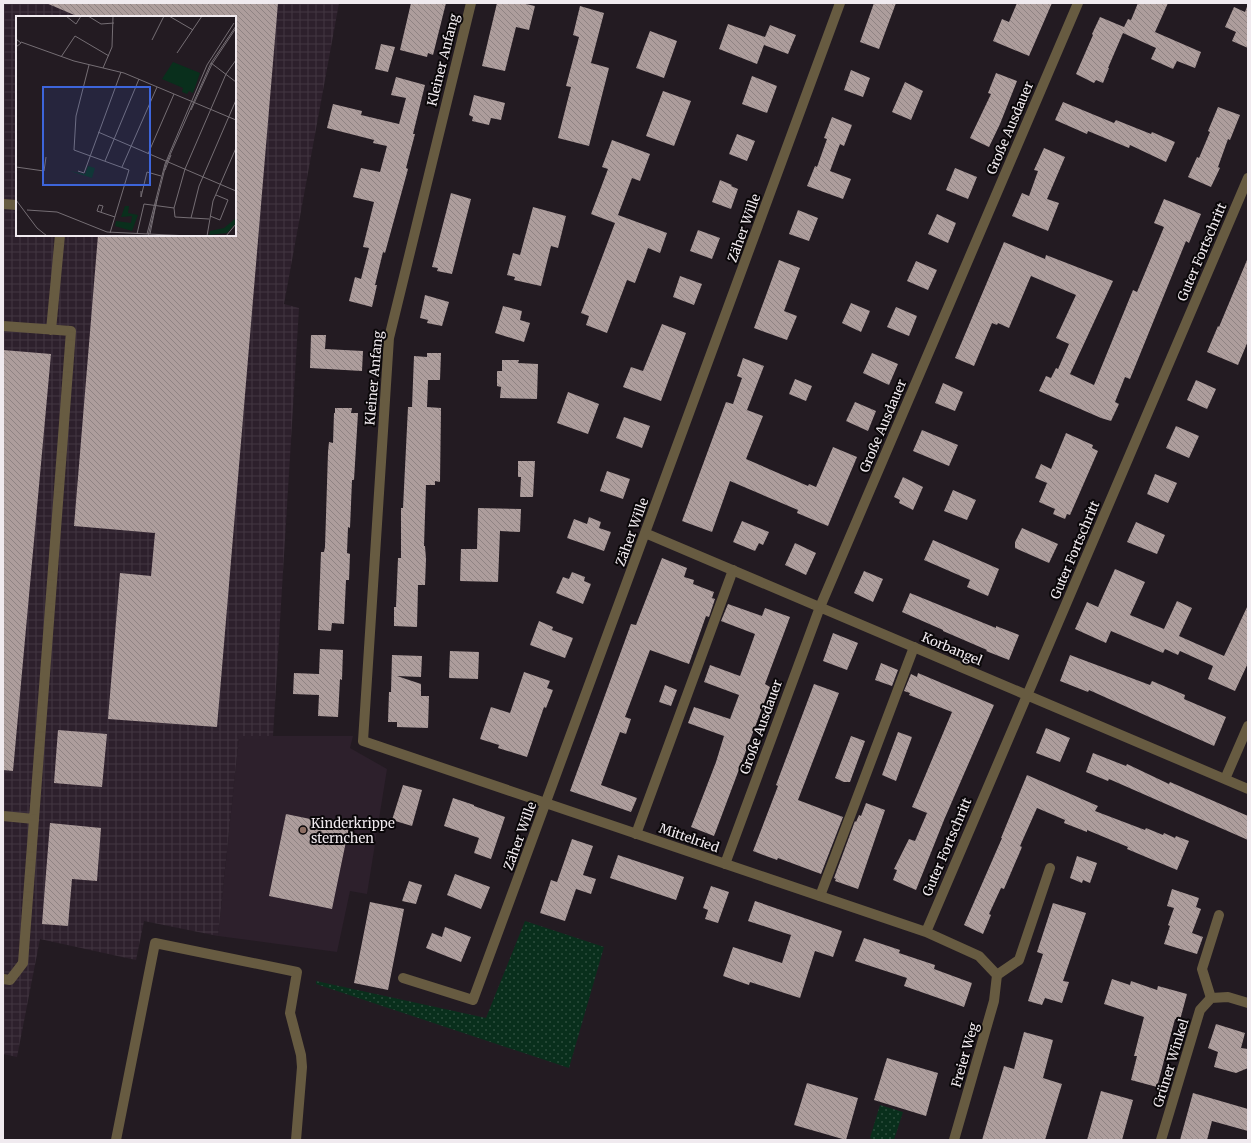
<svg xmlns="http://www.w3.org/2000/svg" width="1251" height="1143" viewBox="0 0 1251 1143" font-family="Merriweather,serif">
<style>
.built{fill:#2d202c}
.industrial{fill:url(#industrial-grid);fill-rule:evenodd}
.grass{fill:url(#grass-dots)}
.building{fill:url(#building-back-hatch)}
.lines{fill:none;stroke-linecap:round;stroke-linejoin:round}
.service{stroke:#675b41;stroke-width:10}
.minor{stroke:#675b41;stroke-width:10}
.education-dot{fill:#8d6e63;stroke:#0a0709;stroke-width:1.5}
.labels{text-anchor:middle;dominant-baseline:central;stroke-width:4;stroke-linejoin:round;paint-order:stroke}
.street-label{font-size:13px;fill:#f0eaef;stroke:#0a0709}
.poi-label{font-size:13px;fill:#f0eaef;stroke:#0a0709;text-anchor:start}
.inset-road{fill:none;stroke:#756e74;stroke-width:1}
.view{fill:#3d65db;fill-opacity:0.15;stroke:#3d65db;stroke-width:2}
.inset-edge{fill:none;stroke:#f0eaef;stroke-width:2}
</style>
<defs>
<pattern id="industrial-grid" width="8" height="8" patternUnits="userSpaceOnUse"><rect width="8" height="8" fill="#2d202c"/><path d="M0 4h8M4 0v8" fill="none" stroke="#423641"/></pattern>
<pattern id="grass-dots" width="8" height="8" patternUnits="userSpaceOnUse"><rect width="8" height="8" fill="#092f1c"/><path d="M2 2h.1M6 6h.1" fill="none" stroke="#2d4d3d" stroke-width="1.8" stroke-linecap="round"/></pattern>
<pattern id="building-back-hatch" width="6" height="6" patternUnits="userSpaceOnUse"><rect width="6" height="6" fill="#ad9d9c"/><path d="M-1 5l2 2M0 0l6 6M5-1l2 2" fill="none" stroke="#8f8383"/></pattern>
</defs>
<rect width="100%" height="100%" fill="#231b22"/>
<path class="built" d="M239,736H353L350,748L387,769L367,894L350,891L337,952L218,936Z"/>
<path class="industrial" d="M3,3H339L284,304L299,308L273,736H239L218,936L144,921L136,960L40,939L17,1057L3,1054ZM17,17H235V235H17Z"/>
<path class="grass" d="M525,921L604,947L569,1068L316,984V981L486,1018Z
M880,1105L903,1112L894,1140H876L870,1138Z"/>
<path class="building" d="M46,3H278L217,727L108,719L120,573L151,576L155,533L74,526L98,235H235V17H79Z
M411,3H446L433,55L428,53L427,57L400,50Z
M497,3H521L535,6L529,30L516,27L505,71L482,66Z
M874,3H896L879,49L860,42Z
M1017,3H1052L1029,56L993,41L1002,19L1009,22Z
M1138,3H1168L1155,32L1201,52L1195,68L1177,61L1173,69L1151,59L1156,48L1123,33L1108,68H1109L1103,83L1096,80L1094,83L1076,74L1093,35L1092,34L1100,17L1124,27L1128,19L1131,20Z
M1248,4V48L1232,41L1236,32L1225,27L1234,7L1245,12Z
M580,6L604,13L591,63L609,68L589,146L558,138L571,87L566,86L579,37L573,35Z
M728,24L765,37L770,25L796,35L788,54L764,45L757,64L719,49Z
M650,31L677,41L664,78L636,68Z
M381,44L395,47L388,72L375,69Z
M851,70L870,78L863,97L844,90Z
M996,73L1017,81L1000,124L989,147L970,138L991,94L988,93Z
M752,76L777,86L767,113L742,104Z
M396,77L425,85L413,134H415L406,168L408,169L385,253L383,252L375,285H377L372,307L349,301L355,277L361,279L369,248L363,247L374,202L353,197L361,168L380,172L387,146L373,143L374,140L327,128L333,104L362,111L361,115L399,124L406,98L391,95Z
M905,82L923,91L911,120L892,112Z
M663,91L691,101L674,146L646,136Z
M474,95L505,103L501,120L491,118L489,125L472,121L473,117L469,115Z
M1063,102L1114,123L1116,120L1151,134L1152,132L1175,142L1166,162L1130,145L1129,148L1088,131L1087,134L1055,120Z
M1218,107L1240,115L1230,140L1228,139L1218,167L1220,168L1211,187L1188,177L1197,157L1199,158L1210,132L1208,131Z
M832,117L852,125L844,146L840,144L830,171L851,179L843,199L807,186L815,166L817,167L827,139L824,138Z
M737,134L755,141L747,161L729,154Z
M612,140L650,154L640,181L632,178L618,215L667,233L660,253L648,248L635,283L627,280L607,333L586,325L589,316L581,313L615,223L591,214L608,169L602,167Z
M1044,148L1065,157L1047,199L1059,203L1048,231L1012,216L1022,193L1029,196L1038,171L1034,170Z
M955,168L977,177L968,199L946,190Z
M720,180L732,185L731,186L738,189L731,209L712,202Z
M451,193L471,199L452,274L437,271L438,268L432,267Z
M1164,199L1201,214L1189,243L1186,241L1130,379L1125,377L1115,402L1119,404L1111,421L1101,418L1039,391L1046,376L1051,378L1056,368L1058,369L1069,344L1056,338L1076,295L1031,276L1009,328L998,323L997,325L992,323L974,366L955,358L1004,242L1045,259L1046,255L1113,281L1070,374L1094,385L1133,290L1137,292L1164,227L1154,223Z
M533,207L566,216L558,248L551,246L541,286L514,280L515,277L507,275L513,253L520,255Z
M798,210L818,218L809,241L789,234Z
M937,214L956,223L948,243L928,234Z
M698,230L720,238L712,259L690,251Z
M779,260L800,268L784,311L797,316L787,340L754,328Z
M1247,260L1248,341L1238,365L1207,352L1218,326L1219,327Z
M916,261L937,270L928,290L907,281Z
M680,276L702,284L694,305L673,297Z
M425,295L449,302L442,326L427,323L428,320L420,318Z
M851,303L870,311L861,332L842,323Z
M503,306L522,311L520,320L530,323L524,342L495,333Z
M896,307L917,316L909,336L887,327Z
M662,324L686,333L661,401L623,387L631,367L643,371Z
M311,335H326L325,349L363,351L362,371L310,368Z
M3,350L51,354L13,771L3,770Z
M427,353H441L440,380H428L427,407L441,408L440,482L435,481V485H426L424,546H425L426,559L425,585H418L417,627L394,626V607H396L398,558H401V508H403L408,407H412L414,356L427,357Z
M872,353L898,364L889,385L863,373Z
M743,358L764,366L747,410L763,416L746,459L808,486L809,484L816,487L833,447L857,457L828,526L797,513L798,510L730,481L712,532L682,521L726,402L733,404L742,378L737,376Z
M502,360H519L518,363L538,364L537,399L500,398L501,387L497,386V371H502Z
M795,379L812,386L806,401L789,394Z
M1196,380L1216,389L1207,409L1187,400Z
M943,383L963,392L955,411L935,403Z
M568,392L599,404L588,434L557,423Z
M855,402L876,411L868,431L846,421Z
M335,408H352L351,413H358L354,480H352L350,528L348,527L347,553L350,554L349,580H346L344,624L332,623L331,631L318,630L321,552H324L325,547L328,452L329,442L333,443L334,413H335Z
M624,417L650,426L642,448L616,438Z
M1176,426L1199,436L1189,458L1166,448Z
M922,430L958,445L949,466L913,451Z
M1066,433L1093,445L1092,448L1098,451L1070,515L1067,514L1065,519L1053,514L1055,509L1039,502L1047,483L1035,478L1041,464L1051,469Z
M518,461H535L533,497H520L521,477H518Z
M607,471L630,479L623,499L600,491Z
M1155,474L1177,483L1168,503L1147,494Z
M903,477L923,487L913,510L899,503L900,500L894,497Z
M953,490L976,500L967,520L944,511Z
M478,508L521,509L520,532L500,531L498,582L460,581L461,549H477Z
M589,517L601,522L599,528L611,532L604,551L567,538L574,519L587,524Z
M742,521L769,532L763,545L759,543L755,551L733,542Z
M1136,522L1165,535L1157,554L1127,542Z
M1022,528L1058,544L1049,563L1015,548V542Z
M933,540L999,569L988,596L967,587L970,580L924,560Z
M795,543L816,553L806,575L785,565Z
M662,558L687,568L684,577L694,580L693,584L714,592L712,598L715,599L709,617L706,616L689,664L650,650L625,717L631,719L626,734L620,732L601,785L637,798L631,812L570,791L631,624L636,625Z
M1115,569L1145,582L1130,615L1164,629L1177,601L1192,608L1179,636L1224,656L1248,605V663L1235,691L1208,679L1213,666L1180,651L1178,655L1165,649L1163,653L1111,631L1106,643L1075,629L1087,602L1098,607Z
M864,571L883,579L873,602L854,593Z
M572,572L585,577L584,581L591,584L583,604L556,593L563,577L569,579Z
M910,593L996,628V626L1019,635L1009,660L986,651L987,650L943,631V630L902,612Z
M728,604L762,616L765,608L790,617L765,684L770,687L714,836L691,827L716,762L724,736L688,723L694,707L730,719L739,695L704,682L710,665L740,676L755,634L721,621Z
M539,621L553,627L552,630L573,638L565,658L530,645Z
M833,633L858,643L847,670L823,661Z
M320,649L343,650L342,680L340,679L338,717L318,716L319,695L293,694L294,673L319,674Z
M450,651L479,652L478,679L449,678Z
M392,655L422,656L421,677L397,676L421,684V696H429L428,728L397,727V722H388L389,692H391Z
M1070,655L1150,685L1152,681L1185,695L1184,699L1226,717L1214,746L1089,690L1088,692L1060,681Z
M881,663L898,670L892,686L875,680Z
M524,672L550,681L547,688L553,690L546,708L544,707L527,757L498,748L499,745L480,739L491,707L510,713Z
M918,673L994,705L944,820L916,890L893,880L897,870L894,869L909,839L915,841L927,813L912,807L952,712L909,695L910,693L904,691L911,674L917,677Z
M814,684L839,693L798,800L843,817L821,874L778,858L777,860L753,851L778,786L776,785Z
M665,685L677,690L671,706L659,702Z
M1046,728L1070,738L1060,762L1036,753Z
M58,730L107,734L102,787L54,783Z
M898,732L912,737L896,781L882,775Z
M851,736L865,741L850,782H844L835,778Z
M1093,753L1126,766L1127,764L1169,784L1170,782L1248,816V840L1109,779L1108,781L1086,772Z
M1027,775L1098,806L1095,811L1145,830L1146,828L1163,835L1164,833L1175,838L1176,836L1189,841L1177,870L1127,849L1128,847L1087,830V832L1064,823L1065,820L1037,808L1020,846L1022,847L1004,889L1001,888L989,914L991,915L983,934L964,925L1002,838H1001Z
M403,785L422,790L412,826L392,820Z
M453,798L474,805V806L505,817L491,859L474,853L479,838L444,826Z
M866,803L885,810L858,889L835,881L836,879L834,878L855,821L856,822L859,815L861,816Z
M286,814L349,827L332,909L269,896Z
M50,823L101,828L97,881L72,879L68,926L42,924Z
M572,839L593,846L583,875L596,879L591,894L576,889L565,921L540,913L551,880L557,882Z
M618,855L684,877L676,900L610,878Z
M1077,856L1097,863L1090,883L1083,880L1082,883L1070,878Z
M455,874L490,887L481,909L447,895Z
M409,881L422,885L416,904L402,901Z
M711,886L729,892L718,923L705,919L708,910L703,908Z
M1172,889L1199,898L1196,907L1201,909L1192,933L1203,937L1197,954L1164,944L1170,926L1168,925L1174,908L1167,906Z
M755,901L842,931L833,957L815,951L800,998L750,982L749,985L723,976L733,947L782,963L791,935L748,921Z
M370,902L404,909L388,990L354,983Z
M1053,903L1086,913L1063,981L1069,982L1062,1003L1045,998L1042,1005L1028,1001L1043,954L1037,952Z
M445,927L471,937L461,962L426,948L432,933L442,937Z
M864,938L900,950L899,953L935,965L934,969L972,983L964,1007L904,986L907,978L855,961Z
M1112,979L1130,985L1131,981L1157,990L1158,986L1187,994L1180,1020L1175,1019L1157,1087L1131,1080L1137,1056H1134L1144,1017L1104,1004Z
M1216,1024L1245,1033L1241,1048L1248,1049V1068L1236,1073L1214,1067L1218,1052L1208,1048Z
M1024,1032L1053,1040L1043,1078L1062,1084L1045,1140H982L1004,1066L1014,1069Z
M887,1058L938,1073L926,1116L874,1100Z
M807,1083L858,1098L846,1140L794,1125Z
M1101,1091L1133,1100L1122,1140H1087Z
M1193,1093L1248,1109V1131L1212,1121L1207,1140H1180Z"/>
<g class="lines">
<path class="service" d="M3,204L17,205
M3,326L71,331L34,819L3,816
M51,330L60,235
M636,834L733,570
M820,896L914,647
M997,975L1019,960L1050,868
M1211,998L1202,969L1219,915
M116,1140L155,943L297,972L290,1013L301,1055L302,1067L296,1140"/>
<path class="minor" d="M471,3L389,338L363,741L926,932L979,956L997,975L994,1001L954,1140
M645,533L1248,789
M1225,779L1248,726
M725,864L820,607L1078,3
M926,932L1248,178
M403,978L473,1000L840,3
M3,979L10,980L23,963L34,819
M1161,1140L1200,1010L1211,998L1228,997L1248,1003"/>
</g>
<circle class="education-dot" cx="303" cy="830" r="4"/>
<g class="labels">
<g class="street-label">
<text transform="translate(443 60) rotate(-76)">Kleiner Anfang</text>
<text transform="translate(1010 128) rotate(-67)">Große Ausdauer</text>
<text transform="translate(744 228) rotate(-70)">Zäher Wille</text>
<text transform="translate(1202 252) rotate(-67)">Guter Fortschritt</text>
<text transform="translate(374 378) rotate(-85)">Kleiner Anfang</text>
<text transform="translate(883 426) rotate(-67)">Große Ausdauer</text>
<text transform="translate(632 532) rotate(-70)">Zäher Wille</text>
<text transform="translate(1075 550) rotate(-67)">Guter Fortschritt</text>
<text transform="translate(952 649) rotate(23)">Korbangel</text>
<text transform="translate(761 727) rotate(-70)">Große Ausdauer</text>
<text transform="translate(520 836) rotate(-70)">Zäher Wille</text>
<text transform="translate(689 838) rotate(19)">Mittelried</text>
<text transform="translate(947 847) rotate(-67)">Guter Fortschritt</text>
<text transform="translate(965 1055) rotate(-74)">Freier Weg</text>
<text transform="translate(1171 1063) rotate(-73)">Grüner Winkel</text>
</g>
<g class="poi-label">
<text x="311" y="823">Kinderkrippe<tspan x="311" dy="15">sternchen</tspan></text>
</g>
</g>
<g transform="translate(16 16)">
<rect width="220" height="220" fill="#231b22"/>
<path d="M72,150L79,152L76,162L54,155L69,158ZM109,190H113L112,197L122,199L116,215L99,210L100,205L115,207L116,200L105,201ZM220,202V207L211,217L193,219L194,215L208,212Z" fill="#092f1c"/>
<path d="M157,46L184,57L177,77L173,75L171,78L166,76L167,72L146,63Z" fill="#092f1c"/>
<path class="inset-road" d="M50,0L60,8L65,0M72,0L85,8L98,7M153,0L177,14M0,23L5,27L0,31M136,24L148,0M5,26L58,45L108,57L220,104M161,37L186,0M45,41L59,20L93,40M195,47L220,66M73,49L60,100L58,134L113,154L94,217M87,52L96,31L97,0M175,94L196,48L220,12M82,116L220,175M132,138L158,78M89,145L123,63M0,151L28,155L30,141M106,151L141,71M149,154L155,139M62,155L68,157L105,56M125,175V181L131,156L145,160M0,184L21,212L31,220M11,194L41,196L91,216L174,220M85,196L87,190L83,189L81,195L99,201M194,200L204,204L212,184L200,179M175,202L183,170L220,84M193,203L159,201L158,192L169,153L210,58L220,44M121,218L128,188L158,192M131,218L149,148L191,49L218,7M134,218L141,183M132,220L150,148L195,47L220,10M191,220L197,185L220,132M210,220L220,208"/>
<path class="view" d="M27,71H134V169H27Z"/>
<rect width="220" height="220" class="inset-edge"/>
</g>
<rect width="1251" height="1143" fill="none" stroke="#f0eaef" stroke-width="8"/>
</svg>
